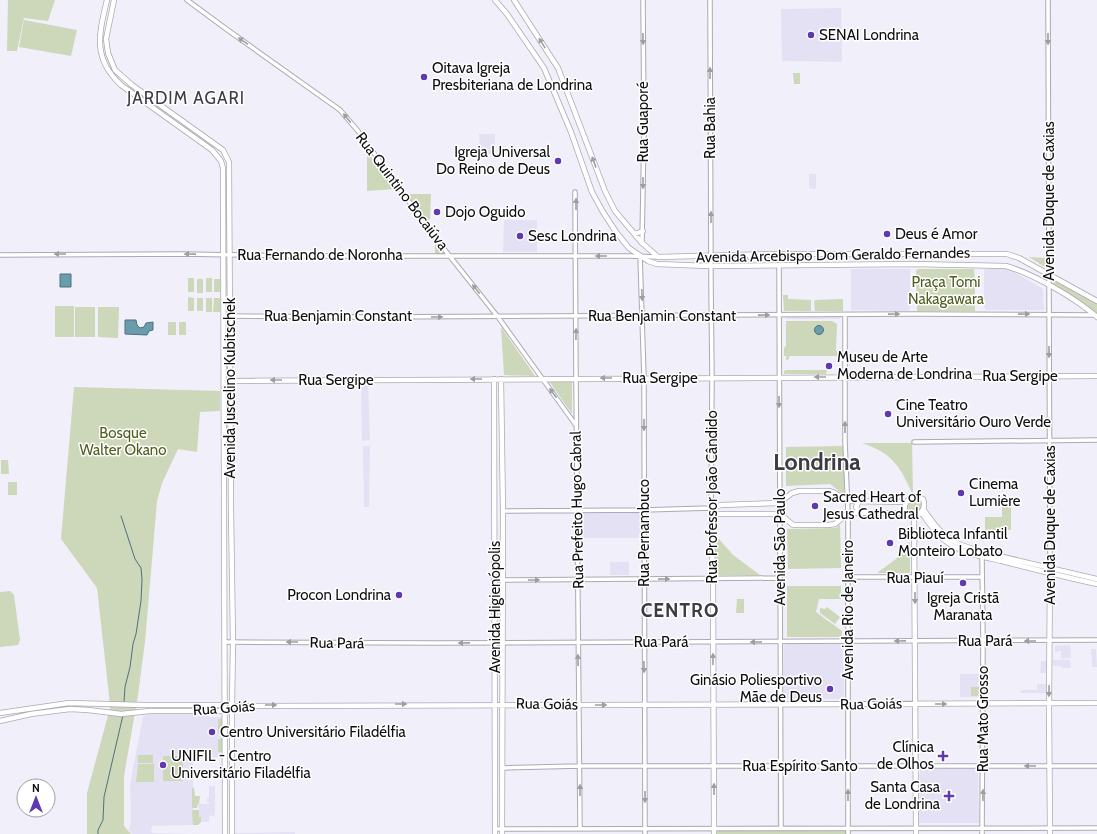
<svg xmlns="http://www.w3.org/2000/svg" width="1097" height="834" viewBox="0 0 1097 834" font-family="Cabin,sans-serif">
<style>
.built{fill:#e5e1f4}
.green{fill:#cdd7b9}
.water{fill:#699cac;stroke:#4e717d}
.lines{fill:none;stroke-linecap:round;stroke-linejoin:round}
.stream{stroke:#4e717d;stroke-width:1}
.minor-casing{stroke:#aba9b3;stroke-width:5.5}
.major-casing{stroke:#aba9b3;stroke-width:6}
.minor{stroke:#fff;stroke-width:3.5}
.major{stroke:#fff;stroke-width:4.5}
.oneway{fill:#9f9e9f}
.poi-dot{fill:#6038b0;stroke:#fff;stroke-width:1.5}
.labels{text-anchor:middle;dominant-baseline:central;stroke-width:3;stroke-linejoin:round;paint-order:stroke}
.poi-label{font-size:15px;fill:#0e0d10;stroke:#fff;text-anchor:start}
.street-label{font-size:15px;fill:#0e0d10;stroke:#fff}
.park-label{font-size:15px;fill:#4e5e1f;stroke:#fff}
.quarter-label{font-size:17px;letter-spacing:1px;fill:#3d3b44;stroke:#fff}
.district-label{font-size:19px;font-weight:bold;letter-spacing:1px;fill:#3d3b44;stroke:#fff}
.town-label{font-size:23px;font-weight:bold;fill:#3d3b44;stroke:#fff}
</style>
<rect width="100%" height="100%" fill="#f1effa"/>
<path class="built" d="M841,8L842,62L782,61L781,9Z
M479,134H495V154H480Z
M809,174H816V189L809,188Z
M504,220H537V252H503Z
M986,268H1002L1011,270L1043,289L1044,310H986L984,307V270Z
M851,269H910V309L907,311L851,310Z
M786,313H839L840,319H786Z
M361,381H368L370,440L362,441Z
M363,446H370L369,507H364Z
M581,512H641L642,538H581Z
M610,562H629V575H610Z
M786,644H843L844,698L843,699H786L784,696V646Z
M1070,645L1071,658L1061,659V651L1055,652V646Z
M1091,649H1096L1097,667H1092Z
M1053,660H1070L1071,668H1062L1061,666H1053Z
M1041,661H1046V673H1040Z
M960,674H980L981,697H960Z
M1037,684H1046V693H1021V690H1037Z
M778,709H782V825L846,826V830H715V826L777,825Z
M209,712V717H222L223,757L193,758V825L152,826L151,833L202,834H132L129,830L131,820L130,787L132,773L143,717L148,714Z
M978,768L979,823H919L920,769Z
M209,786H215V815L214,816H211V815L209,816V822H201V817H199V807H197V804H209V802H207V798H209Z
M295,832V834H235V833Z"/>
<path class="green" d="M8,0H55L48,21L24,18L17,51H7Z
M24,20L77,30L71,56L19,47Z
M793,73H800V84H794Z
M367,152L395,189L367,191Z
M406,194H431L430,219L427,221Z
M435,238L446,255L435,254Z
M1029,257L1045,258V267Z
M919,269H974L975,280V311H917L916,275V270Z
M188,278H194V292H188Z
M206,278H212V292H206Z
M197,279H203V293H197Z
M214,279H220V292H214Z
M1055,281H1058L1097,304V315L1052,284Z
M783,295H788V299L811,300V311H784Z
M188,297L194,298V311H188Z
M197,298H203V311H197Z
M206,298H212V312H206Z
M214,298H220V312H213Z
M843,299V311H815L814,301L816,300Z
M55,306H74V337H55Z
M75,307H95V337H75Z
M98,307H119L118,338L98,337Z
M786,321H832L837,324L836,350L840,356H790L788,360H786V357L788,356H784V348L786,346Z
M168,322H176V335H168Z
M179,322H186V335H179Z
M501,327L535,376L504,375Z
M786,370H827L826,374H784V371Z
M549,381H572V414Z
M74,387L220,391V411L200,412L197,452L178,449L162,483L157,501L145,642L138,695L124,776V826L131,834H87V793L110,708L109,695L97,588L61,539Z
M862,443H912L913,493H912C900,466 892,453 862,443Z
M844,446V495L830,484L786,486V447Z
M1,460H8L9,474H1Z
M8,482H17V495H8Z
M916,497L921,500C924,508 919,514 911,515L907,512V505L911,500Z
M1002,506H1011V530H985V517H1002Z
M840,524L841,568L788,569L787,529L836,528Z
M714,539H719L733,555L760,575H714Z
M909,542L910,544V573H877L896,559Z
M787,586H841V599H819L816,612L842,631V637H787Z
M10,591L14,595L20,640L18,645L0,647V592Z
M737,599H744V613H736Z
M827,607L840,617L835,624L820,613V608L825,609Z
M971,687H979V696H971Z
M218,719H223V734L220,732L218,733Z
M218,739H223V752H218Z
M138,755H153V763H138Z
M163,756H183V781H163Z
M138,764H154V782H136Z
M192,788H194L195,796H200L199,804H197V808H192Z
M192,810H199V817H201V822L198,825H193Z
M715,830L847,831V834H715Z"/>
<path class="water" d="M60,274H71V287H60Z
M962,295L968,298V303L963,305L961,300L957,298Z
M125,320H136L137,325L140,328L144,327L146,323L153,322V330L149,331L147,335L125,334Z
M814.5 330a4.5 4.5 0 1 1 9 0a4.5 4.5 0 1 1-9 0Z"/>
<g class="lines">
<path class="stream" d="M121,516L135,559L141,568L142,579L141,601L136,634L133,644L130,667L125,687L124,702
M98,834V830L103,820L104,797L123,715"/>
<defs>
<path id="minor" d="M187,0L229,31L340,110L358,131L433,235L498,317L575,424
M710,0L711,284L712,378L711,509
M1048,0L1050,568
M575,192L576,379L580,829
M642,243L644,129L643,0
M0,255L182,254L297,256H629L657,257
M640,256L644,378L645,834
M779,265L781,828
M845,315V442L848,513V834
M230,316L366,317L914,314L1095,315
M914,442L1097,440
M503,511L643,510L711,508
M982,556L983,641L982,834
M848,577H982
M495,580L780,578
M225,642L435,643L1097,640
M503,768L579,766H1097
M496,829L1097,828"/>
<path id="major" d="M107,0C99,34 92,58 121,85L212,150L221,161L223,168L225,834
M114,0L106,39L108,53L115,70L132,85L223,150L229,162L231,510L233,642L232,706V834
M495,0L507,14L544,68L571,132L592,192L603,212L616,232L629,248L648,261L657,264L708,266L914,264L1006,266C1034,274 1075,298 1097,317
M514,0L558,68L605,191L615,211L642,243L658,257L775,254H1007L1019,258L1097,301
M635,234L643,231
M750,257H765L769,254
M494,379L495,834
M501,379L503,511L502,834
M231,381L1097,376
M916,496L923,499C928,511 914,523 905,513C903,504 908,498 916,496Z
M859,501L856,507L858,511L860,513
M711,508L721,505L779,503L792,493L799,491H830L835,493L847,501L906,502
M923,509L935,525L945,536L961,545L982,552L1097,579
M921,512C930,524 937,536 950,544C965,554 984,557 1002,561C1033,569 1065,577 1097,584
M914,517L916,834
M1050,568L1049,704L1050,834
M0,713L69,703L144,705H225
M0,721L31,714L70,709L88,710L121,714L150,711H225L232,706C520,704 809,706 1097,703
M714,834L713,579L711,514H780L793,525H829L835,524L848,513H905"/>
</defs>
<use href="#minor" class="minor-casing"/>
<use href="#major" class="major-casing"/>
<use href="#minor" class="minor"/>
<use href="#major" class="major"/>
</g>
<defs><path id="oneway-solid" d="M-6-.8H1V-3.2L6.5 0L1 3.2V.8H-6Z"/></defs>
<g class="oneway">
<use href="#oneway-solid" transform="translate(643 39) rotate(89)"/>
<use href="#oneway-solid" transform="translate(1048 39) rotate(90)"/>
<use href="#oneway-solid" transform="translate(243 41) rotate(-146)"/>
<use href="#oneway-solid" transform="translate(542 43) rotate(-122)"/>
<use href="#oneway-solid" transform="translate(710 73) rotate(-90)"/>
<use href="#oneway-solid" transform="translate(347 118) rotate(-129)"/>
<use href="#oneway-solid" transform="translate(594 162) rotate(-110)"/>
<use href="#oneway-solid" transform="translate(643 183) rotate(90)"/>
<use href="#oneway-solid" transform="translate(576 204) rotate(-90)"/>
<use href="#oneway-solid" transform="translate(711 217) rotate(-90)"/>
<use href="#oneway-solid" transform="translate(60 254) rotate(180)"/>
<use href="#oneway-solid" transform="translate(190 254) rotate(-179)"/>
<use href="#oneway-solid" transform="translate(601 256) rotate(180)"/>
<use href="#oneway-solid" transform="translate(476 289) rotate(-128)"/>
<use href="#oneway-solid" transform="translate(642 295) rotate(88)"/>
<use href="#oneway-solid" transform="translate(894 314) rotate(-1)"/>
<use href="#oneway-solid" transform="translate(1024 314) rotate(-1)"/>
<use href="#oneway-solid" transform="translate(764 315) rotate(-1)"/>
<use href="#oneway-solid" transform="translate(437 317)"/>
<use href="#oneway-solid" transform="translate(576 334) rotate(-89)"/>
<use href="#oneway-solid" transform="translate(1049 352) rotate(90)"/>
<use href="#oneway-solid" transform="translate(820 377) rotate(180)"/>
<use href="#oneway-solid" transform="translate(606 378) rotate(180)"/>
<use href="#oneway-solid" transform="translate(476 379) rotate(180)"/>
<use href="#oneway-solid" transform="translate(276 380) rotate(180)"/>
<use href="#oneway-solid" transform="translate(553 393) rotate(-127)"/>
<use href="#oneway-solid" transform="translate(779 402) rotate(90)"/>
<use href="#oneway-solid" transform="translate(644 425) rotate(90)"/>
<use href="#oneway-solid" transform="translate(845 427) rotate(-90)"/>
<use href="#oneway-solid" transform="translate(664 579) rotate(-1)"/>
<use href="#oneway-solid" transform="translate(534 580)"/>
<use href="#oneway-solid" transform="translate(915 598) rotate(90)"/>
<use href="#oneway-solid" transform="translate(900 641) rotate(179)"/>
<use href="#oneway-solid" transform="translate(1030 641) rotate(180)"/>
<use href="#oneway-solid" transform="translate(292 642) rotate(-180)"/>
<use href="#oneway-solid" transform="translate(756 642) rotate(180)"/>
<use href="#oneway-solid" transform="translate(464 643) rotate(179)"/>
<use href="#oneway-solid" transform="translate(713 659) rotate(-90)"/>
<use href="#oneway-solid" transform="translate(578 660) rotate(-91)"/>
<use href="#oneway-solid" transform="translate(644 667) rotate(89)"/>
<use href="#oneway-solid" transform="translate(1049 691) rotate(91)"/>
<use href="#oneway-solid" transform="translate(401 704)"/>
<use href="#oneway-solid" transform="translate(941 704)"/>
<use href="#oneway-solid" transform="translate(271 705)"/>
<use href="#oneway-solid" transform="translate(601 705)"/>
<use href="#oneway-solid" transform="translate(1030 766) rotate(180)"/>
<use href="#oneway-solid" transform="translate(714 789) rotate(-90)"/>
<use href="#oneway-solid" transform="translate(580 790) rotate(-90)"/>
<use href="#oneway-solid" transform="translate(848 795) rotate(-90)"/>
<use href="#oneway-solid" transform="translate(983 795) rotate(-89)"/>
<use href="#oneway-solid" transform="translate(645 797) rotate(90)"/>
</g>
<g class="poi-dot">
<circle cx="811" cy="35" r="4"/>
<circle cx="424" cy="77" r="4"/>
<circle cx="558" cy="161" r="4"/>
<circle cx="437" cy="212" r="4"/>
<circle cx="887" cy="234" r="4"/>
<circle cx="520" cy="236" r="4"/>
<circle cx="829" cy="366" r="4"/>
<circle cx="888" cy="414" r="4"/>
<circle cx="961" cy="493" r="4"/>
<circle cx="815" cy="506" r="4"/>
<circle cx="890" cy="543" r="4"/>
<circle cx="963" cy="583" r="4"/>
<circle cx="399" cy="595" r="4"/>
<circle cx="830" cy="689" r="4"/>
<circle cx="212" cy="732" r="4"/>
<path d="M941 750h4v4h4v4h-4v4h-4v-4h-4v-4h4z"/>
<circle cx="163" cy="765" r="4"/>
<path d="M947 790h4v4h4v4h-4v4h-4v-4h-4v-4h4z"/>
</g>
<g class="labels">
<g class="poi-label">
<text x="819" y="35">SENAI Londrina</text>
<text x="432" y="68">Oitava Igreja<tspan x="432" dy="17">Presbiteriana de Londrina</tspan></text>
<text x="550" y="152" text-anchor="end">Igreja Universal<tspan x="550" dy="17">Do Reino de Deus</tspan></text>
<text x="445" y="212">Dojo Oguido</text>
<text x="895" y="234">Deus é Amor</text>
<text x="528" y="236">Sesc Londrina</text>
<text x="837" y="357">Museu de Arte<tspan x="837" dy="17">Moderna de Londrina</tspan></text>
<text x="896" y="405">Cine Teatro<tspan x="896" dy="17">Universitário Ouro Verde</tspan></text>
<text x="969" y="484">Cinema<tspan x="969" dy="17">Lumière</tspan></text>
<text x="823" y="497">Sacred Heart of<tspan x="823" dy="17">Jesus Cathedral</tspan></text>
<text x="898" y="534">Biblioteca Infantil<tspan x="898" dy="17">Monteiro Lobato</tspan></text>
<text x="391" y="595" text-anchor="end">Procon Londrina</text>
<text x="963" y="598" text-anchor="middle">Igreja Cristã<tspan x="963" dy="17">Maranata</tspan></text>
<text x="822" y="680" text-anchor="end">Ginásio Poliesportivo<tspan x="822" dy="17">Mãe de Deus</tspan></text>
<text x="220" y="732">Centro Universitário Filadélfia</text>
<text x="934" y="747" text-anchor="end">Clínica<tspan x="934" dy="17">de Olhos</tspan></text>
<text x="171" y="756">UNIFIL - Centro<tspan x="171" dy="17">Universitário Filadélfia</tspan></text>
<text x="940" y="787" text-anchor="end">Santa Casa<tspan x="940" dy="17">de Londrina</tspan></text>
</g>
<g class="street-label">
<text transform="translate(643 122) rotate(-90)">Rua Guaporé</text>
<text transform="translate(710 128) rotate(-90)">Rua Bahia</text>
<text transform="translate(402 191) rotate(53)">Rua Quintino Bocaiúva</text>
<text transform="translate(1049 201) rotate(-90)">Avenida Duque de Caxias</text>
<text x="320" y="255">Rua Fernando de Noronha</text>
<text transform="translate(833 255) rotate(-1)">Avenida Arcebispo Dom Geraldo Fernandes</text>
<text x="338" y="316">Rua Benjamin Constant</text>
<text x="662" y="316">Rua Benjamin Constant</text>
<text x="1020" y="376">Rua Sergipe</text>
<text x="660" y="378">Rua Sergipe</text>
<text x="336" y="380">Rua Sergipe</text>
<text transform="translate(230 388) rotate(-90)">Avenida Juscelino Kubitschek</text>
<text transform="translate(712 497) rotate(-90)">Rua Professor João Cândido</text>
<text transform="translate(577 510) rotate(-91)">Rua Prefeito Hugo Cabral</text>
<text transform="translate(1050 525) rotate(-90)">Avenida Duque de Caxias</text>
<text transform="translate(644 533) rotate(-90)">Rua Pernambuco</text>
<text transform="translate(780 547) rotate(-90)">Avenida São Paulo</text>
<text x="915" y="578">Rua Piauí</text>
<text transform="translate(495 607) rotate(-90)">Avenida Higienópolis</text>
<text transform="translate(848 610) rotate(-90)">Avenida Rio de Janeiro</text>
<text x="985" y="641">Rua Pará</text>
<text x="661" y="642">Rua Pará</text>
<text transform="translate(337 643) rotate(1)">Rua Pará</text>
<text transform="translate(547 704) rotate(1)">Rua Goiás</text>
<text transform="translate(871 704) rotate(-1)">Rua Goiás</text>
<text transform="translate(224 708) rotate(-4)">Rua Goiás</text>
<text transform="translate(983 719) rotate(-90)">Rua Mato Grosso</text>
<text x="800" y="766">Rua Espírito Santo</text>
</g>
<g class="park-label">
<text x="946" y="282">Praça Tomi<tspan x="946" dy="17">Nakagawara</tspan></text>
<text x="123" y="433">Bosque<tspan x="123" dy="17">Walter Okano</tspan></text>
</g>
<g class="quarter-label">
<text x="186" y="98">JARDIM AGARI</text>
</g>
<g class="district-label">
<text x="680" y="610">CENTRO</text>
</g>
<g class="town-label">
<text x="817" y="462">Londrina</text>
</g>
</g>
<g transform="translate(36 798)"><circle r="19" fill="#ffffff" stroke="#9f9e9f"/>
<path d="M0-3L7 15L0 10L-7 15Z" fill="#6038b0"/>
<text y="-6" font-size="11" font-weight="bold" text-anchor="middle" fill="#0e0d10">N</text>
</g>
</svg>
